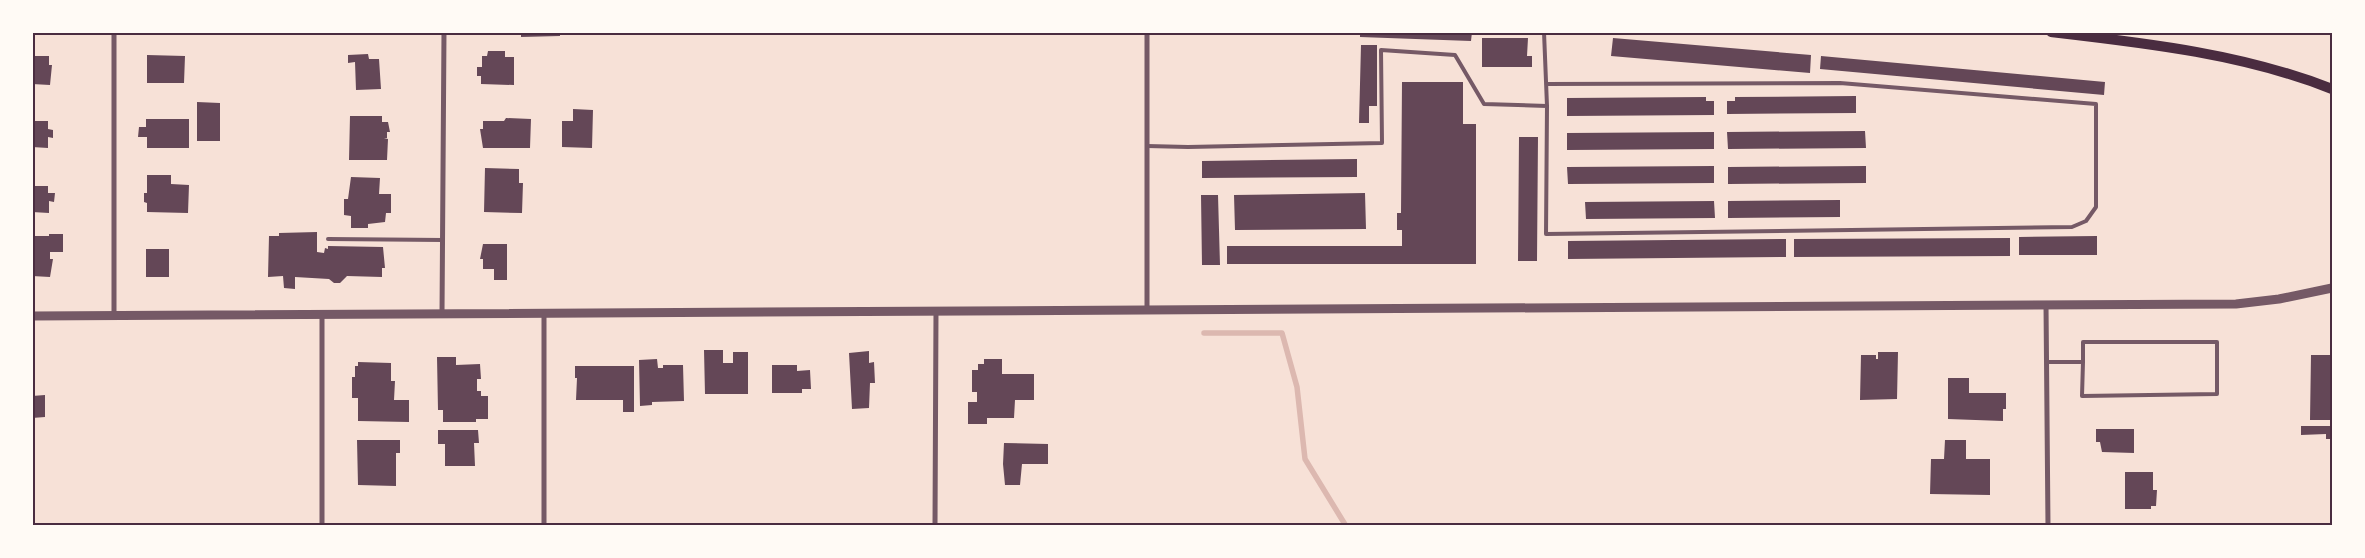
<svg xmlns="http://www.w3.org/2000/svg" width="2365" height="558" viewBox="0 0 2365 558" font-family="'Alegreya Sans',sans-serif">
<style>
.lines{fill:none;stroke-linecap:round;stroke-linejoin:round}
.stream{stroke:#dcb8b0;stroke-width:5.5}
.building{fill:#644757}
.service{stroke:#755966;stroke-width:4}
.minor{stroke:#755966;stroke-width:5}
.tertiary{stroke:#755966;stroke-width:9}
.secondary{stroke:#4a2c40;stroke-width:10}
.neatline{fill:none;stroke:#4a2c40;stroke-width:2}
</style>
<rect width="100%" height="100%" fill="#f7e1d7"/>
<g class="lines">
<path class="stream" d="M1204,333H1282L1297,387L1305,459L1346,526"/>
</g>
<path class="building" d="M521,32H560V36L521,37Z
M1360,32H1472L1471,41L1360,37Z
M1482,38H1528L1527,56H1532V67H1482Z
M1613,38L1811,55L1810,73L1611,56Z
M1361,45H1377V106H1369V123H1359Z
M488,51H505V57H514V85L481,84V76H477V67H482V56H487Z
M368,54L369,59H379L381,89L356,90L355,62L348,63V55Z
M147,55L185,56L184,83H147Z
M32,56H49V65H52L50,85L32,84Z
M1821,56L2105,82L2104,95L1820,69Z
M1402,82H1463V124H1476V264H1227V246H1402V230H1397V213H1401Z
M1856,96V113L1727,114V101H1735V97Z
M1706,97V101H1714V115L1567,116V98Z
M197,102L220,103V141H197Z
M573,109L593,110L592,148L562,147V121H573Z
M350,116H382V122H388L390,132H387V138H384L388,139L387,160H349Z
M506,118L531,119L530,148H483L480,129H483V121H504Z
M146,119H189V148H147V137H138L139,127H146Z
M32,121H48V129L53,130V138L48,137V148L32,147Z
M1865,131L1866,148L1728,149L1727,132Z
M1714,132V149L1567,150V133Z
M1519,137H1538L1537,261H1518Z
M1357,159V177L1202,178V161Z
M1714,166V183L1568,184L1567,167Z
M1866,166V183L1728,184V167Z
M485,168L519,169V183H523L522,213L484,212Z
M147,175H171V184L189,185L188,213L147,212V203L144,202V193H147Z
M351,177L380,178L379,194H391V213H386L385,222L368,224V228H351V216L344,215V199H348Z
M32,186H48V193H55L54,202L49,201V213L32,212Z
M1365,193L1366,229L1235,230L1234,195Z
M1201,195H1218L1220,265H1202Z
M1840,200V217L1728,218V201Z
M1714,201L1715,218L1586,219L1585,202Z
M317,232V252L324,253L325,248L328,249V246L383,247L385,268H382V277L347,276L340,283H334L329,279L295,277V289L284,288L283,276L268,277L269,236H279V233Z
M49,234H63V252H50V259H53L50,277L32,276V236H49Z
M2097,236V255H2019V237Z
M2010,238V256L1794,257V239Z
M1786,239V257L1568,259V241Z
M483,244H507V280H494V269H483V259H480Z
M146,249H169V277H146Z
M704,350H723V363H733V352H748V394H705Z
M869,351V363L874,362L875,383H870L869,408L852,409L849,353Z
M1878,352H1898L1897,399L1860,400L1861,355H1876V359H1878Z
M2311,355H2332V420H2310Z
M437,357H456V365L480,364L481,379H477V391H481V396H488V419H476V422H443V410H438Z
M657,359L658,368H663V365H683L684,401L652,402V405L640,406L639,360Z
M984,359H1002V374H1034V400H1015L1014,418H987V424H968V402H977V392H972V370H978V364H984Z
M358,362L391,363V381H395L394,400H409V422L358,421V398H352V377H355V366H358Z
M772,365H797V371L810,370L811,389H802V393H772Z
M575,366H634V412H623V400H576L577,378H575Z
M1948,378H1969V393H2006V409H2003V421L1948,419Z
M45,395V417L32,418V396Z
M2301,426H2332V439H2326V434L2301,435Z
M2096,429H2134V453L2102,452L2100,442H2096Z
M438,430H478L479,443H474L475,466H445V444H438Z
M357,440H400V453H396V486L358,485Z
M1945,440H1966V459H1990V495L1930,494L1931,459H1944Z
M1004,443L1048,444V464H1022L1020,485H1005L1003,464Z
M2125,472H2153V490H2157L2156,506H2151V509H2125Z"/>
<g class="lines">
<path class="service" d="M1546,84L1840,83L2096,104V207L2086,221L2072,227L1546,234L1547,106
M1147,146L1188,147L1382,143L1381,50L1455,55L1484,104L1547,106L1544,32
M328,239L443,240
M2047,362H2083V342H2217V394L2082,396L2083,362"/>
<path class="minor" d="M114,32V315
M1147,32V310
M2046,305L2048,526
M544,313V526
M442,314L444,32
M322,315V526
M935,526L936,311"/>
<path class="tertiary" d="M32,316L2236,304L2279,299L2332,288"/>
<path class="secondary" d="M2051,32C2146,43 2244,54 2332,89"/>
</g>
<rect width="2365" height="558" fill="none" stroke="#fffaf5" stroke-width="68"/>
<rect x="34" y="34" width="2297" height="490" class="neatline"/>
</svg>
